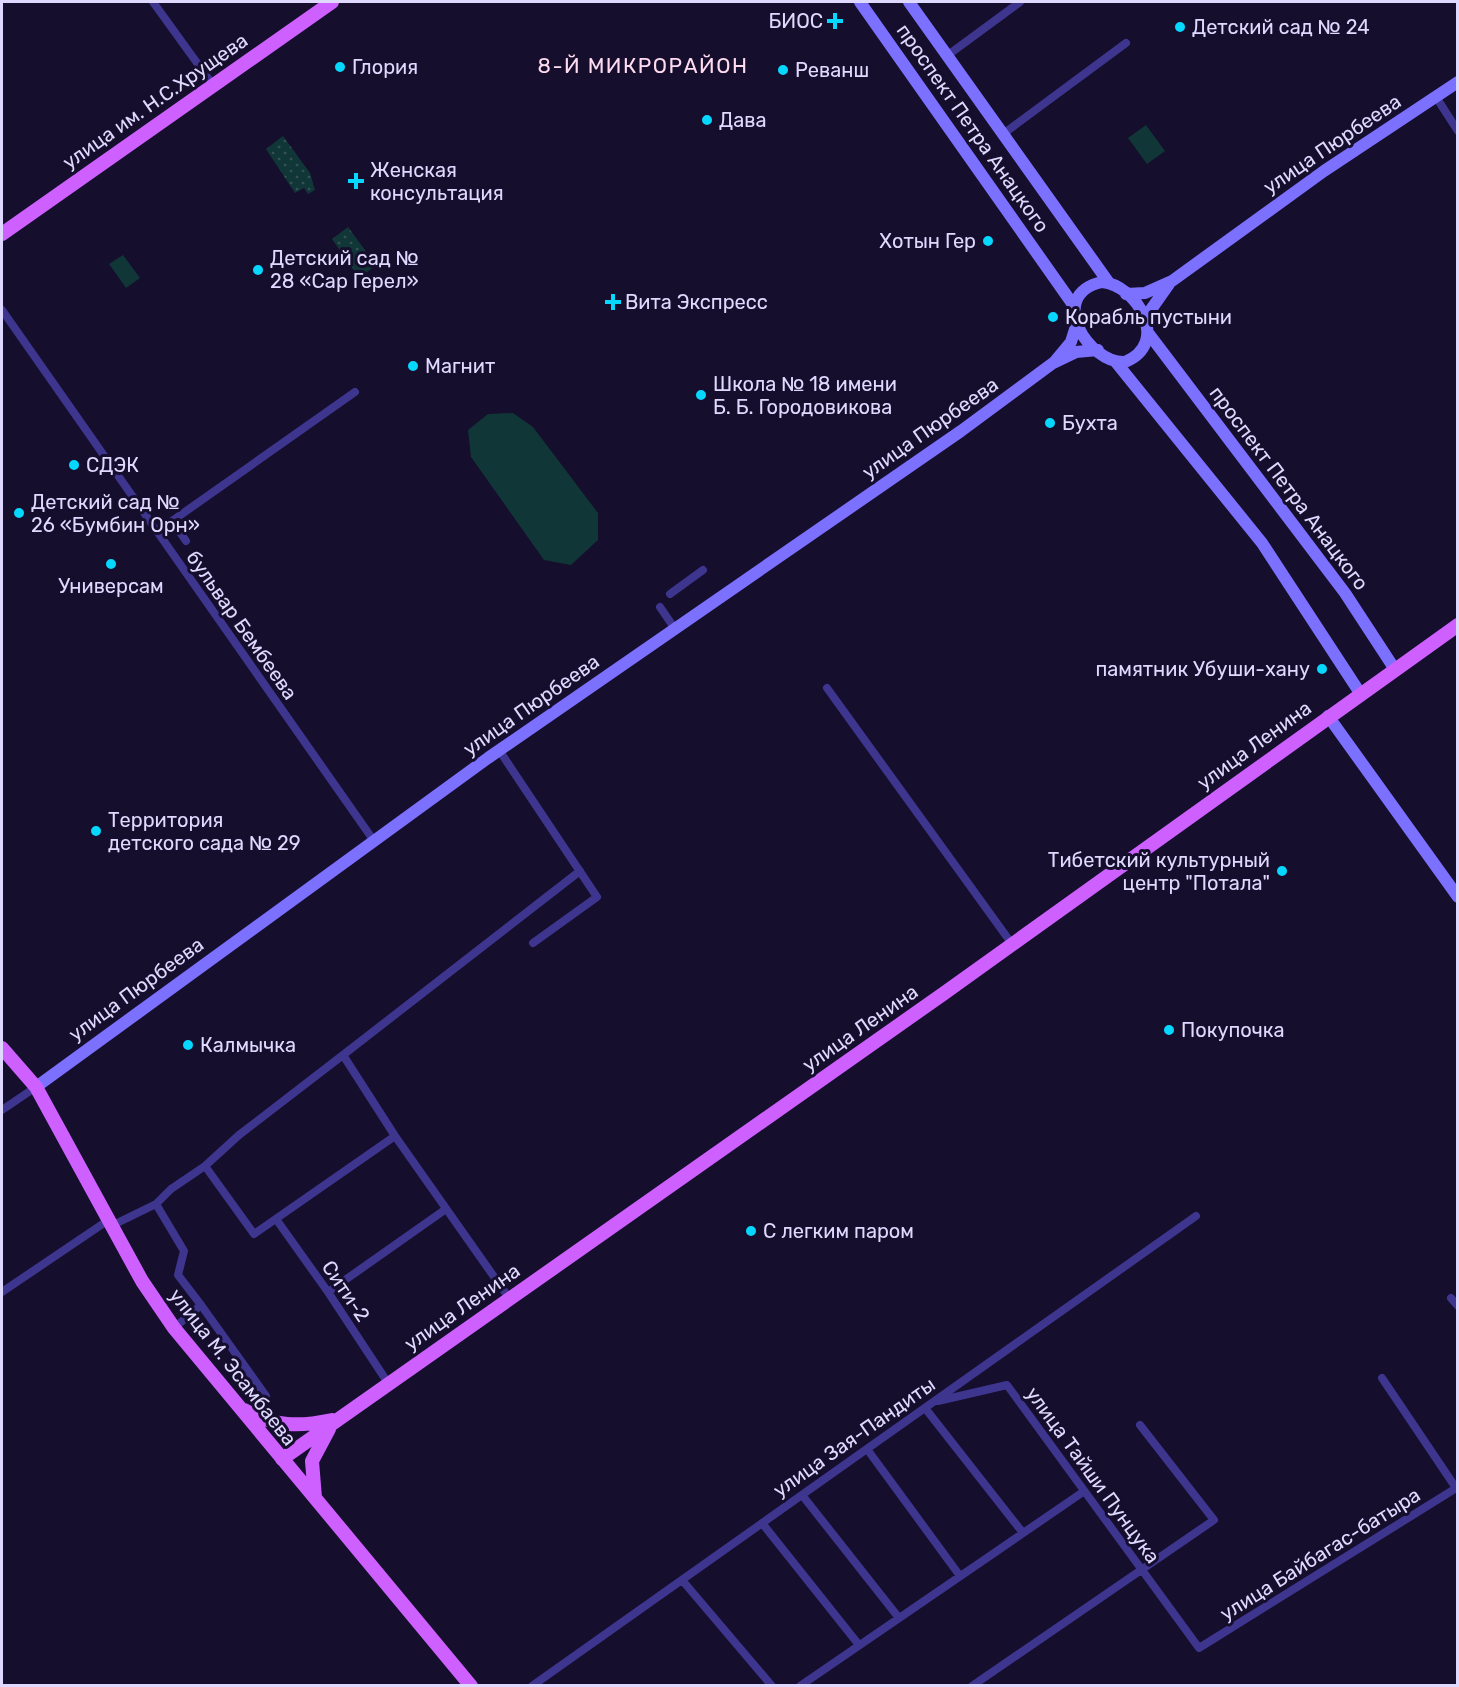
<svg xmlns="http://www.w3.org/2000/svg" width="1459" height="1687" viewBox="0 0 1459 1687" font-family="Rubik,sans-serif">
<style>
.grass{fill:url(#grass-dots)}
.pitch{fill:#113637}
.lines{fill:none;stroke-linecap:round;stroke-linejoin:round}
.street{stroke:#3e358f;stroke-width:8}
.secondary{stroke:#7c70ff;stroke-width:12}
.primary{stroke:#cd60ff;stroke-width:14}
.poi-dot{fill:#05d7ff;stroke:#150e2c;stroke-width:2}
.labels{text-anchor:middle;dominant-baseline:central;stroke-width:6;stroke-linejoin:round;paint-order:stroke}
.poi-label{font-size:20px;fill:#e0d9ff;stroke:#150e2c;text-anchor:start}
.street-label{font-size:20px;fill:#e0d9ff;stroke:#150e2c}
.neighbourhood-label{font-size:21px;letter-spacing:1.5px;fill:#ffdbf0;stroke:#150e2c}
</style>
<defs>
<pattern id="grass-dots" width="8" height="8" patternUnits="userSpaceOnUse" patternTransform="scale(1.5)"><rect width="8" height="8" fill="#113637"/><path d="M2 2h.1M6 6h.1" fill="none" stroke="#335255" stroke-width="1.8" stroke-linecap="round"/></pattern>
</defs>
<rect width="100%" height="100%" fill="#150e2c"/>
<path class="grass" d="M283,136L310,173L315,190L308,194L304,188L295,193L266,149Z
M348,227L376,265L359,278L332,239Z"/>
<path class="pitch" d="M1146,125L1165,151L1147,164L1128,138Z
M123,255L140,278L126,288L109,264Z
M513,413L533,427L598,513V540L571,565L544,560L471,457L468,430L488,414Z"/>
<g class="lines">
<path class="street" d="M153,2L213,85
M948,55L1020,2
M1436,97L1458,131
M1003,134L1126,43
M2,310L374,841
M186,541L172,521L355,392
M670,594L703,570
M660,607L675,629
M827,688L1012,944
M499,750L597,897L533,943
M343,1055L580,871
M2,1110L36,1087
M395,1136L254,1234L205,1166L239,1135L343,1055L395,1136L509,1298
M156,1204L171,1189L205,1166
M276,1219L328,1292L388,1383
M113,1225L156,1204L184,1251L178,1275L201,1305
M2,1292L110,1219
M328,1292L446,1209
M1451,1298L1458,1306
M174,1328L201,1305L266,1396
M1382,1378L1456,1488
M938,1401L1007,1385L1199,1648L1458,1487
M925,1408L1023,1533
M867,1449L960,1576
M802,1495L899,1618
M762,1523L859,1645
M682,1580L772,1686
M532,1686L1196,1216
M800,1686L1083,1492
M972,1686L1214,1520L1140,1425"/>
<path class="secondary" d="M860,2L1074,306
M909,2L1109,283
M1102,282C1137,285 1171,343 1125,362C1089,364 1045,295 1102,282Z
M1126,294L1145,293L1172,281L1324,171L1458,82
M1145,318L1169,284
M1149,334L1345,593L1394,668
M1056,360L1071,342L1076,326
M1115,361L1262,543L1360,693
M1328,716L1458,897
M36,1087L488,758L961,431L1053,363L1076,352L1098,350"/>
<path class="primary" d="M2,234L332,2
M2,1048L36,1087L142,1281L174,1328L471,1686
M244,1410C275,1427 299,1427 332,1420
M282,1459L943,994L1458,625
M315,1498L312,1461L329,1429"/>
</g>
<g class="poi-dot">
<path d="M832 12h6v6h6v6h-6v6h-6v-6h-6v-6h6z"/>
<circle cx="1180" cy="27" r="6"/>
<circle cx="340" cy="67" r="6"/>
<circle cx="783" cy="70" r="6"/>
<circle cx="707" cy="120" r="6"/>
<path d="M353 172h6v6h6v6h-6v6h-6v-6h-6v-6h6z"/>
<circle cx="988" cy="241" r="6"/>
<circle cx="258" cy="270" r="6"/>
<path d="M610 293h6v6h6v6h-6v6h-6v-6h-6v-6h6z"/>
<circle cx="1053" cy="317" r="6"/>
<circle cx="413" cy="366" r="6"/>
<circle cx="701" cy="395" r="6"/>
<circle cx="1050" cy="423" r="6"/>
<circle cx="74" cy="465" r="6"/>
<circle cx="19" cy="513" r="6"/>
<circle cx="111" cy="564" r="6"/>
<circle cx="1322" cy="669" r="6"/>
<circle cx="96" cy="831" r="6"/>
<circle cx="1282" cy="871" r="6"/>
<circle cx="1169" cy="1030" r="6"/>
<circle cx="188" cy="1045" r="6"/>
<circle cx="751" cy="1231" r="6"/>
</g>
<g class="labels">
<g class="poi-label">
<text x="823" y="21" text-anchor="end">БИОС</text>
<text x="1192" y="27">Детский сад № 24</text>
<text x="352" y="67">Глория</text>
<text x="795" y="70">Реванш</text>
<text x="719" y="120">Дава</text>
<text x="370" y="170">Женская<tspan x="370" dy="23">консультация</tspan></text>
<text x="976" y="241" text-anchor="end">Хотын Гер</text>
<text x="270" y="258">Детский сад №<tspan x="270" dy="23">28 «Сар Герел»</tspan></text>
<text x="625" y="302">Вита Экспресс</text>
<text x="1065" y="317">Корабль пустыни</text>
<text x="425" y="366">Магнит</text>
<text x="713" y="384">Школа № 18 имени<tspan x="713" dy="23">Б. Б. Городовикова</tspan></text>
<text x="1062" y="423">Бухта</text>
<text x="86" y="465">СДЭК</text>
<text x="31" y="502">Детский сад №<tspan x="31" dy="23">26 «Бумбин Орн»</tspan></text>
<text x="111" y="586" text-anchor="middle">Универсам</text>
<text x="1310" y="669" text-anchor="end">памятник Убуши-хану</text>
<text x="108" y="820">Территория<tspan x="108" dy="23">детского сада № 29</tspan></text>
<text x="1270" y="860" text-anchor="end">Тибетский культурный<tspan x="1270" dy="23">центр "Потала"</tspan></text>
<text x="1181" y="1030">Покупочка</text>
<text x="200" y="1045">Калмычка</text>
<text x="763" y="1231">С легким паром</text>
</g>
<g class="street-label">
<text transform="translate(155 101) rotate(-35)">улица им. Н.С.Хрущева</text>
<text transform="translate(973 128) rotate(55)">проспект Петра Анацкого</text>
<text transform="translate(1332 144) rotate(-34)">улица Пюрбеева</text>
<text transform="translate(930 428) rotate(-35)">улица Пюрбеева</text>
<text transform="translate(1289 488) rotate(53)">проспект Петра Анацкого</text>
<text transform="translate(242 625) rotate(55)">бульвар Бембеева</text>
<text transform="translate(531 705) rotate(-35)">улица Пюрбеева</text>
<text transform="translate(1254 745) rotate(-36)">улица Ленина</text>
<text transform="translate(136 989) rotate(-36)">улица Пюрбеева</text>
<text transform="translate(860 1028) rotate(-35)">улица Ленина</text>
<text transform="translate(346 1291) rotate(56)">Сити-2</text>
<text transform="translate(462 1307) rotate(-35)">улица Ленина</text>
<text transform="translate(233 1367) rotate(52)">улица М. Эсамбаева</text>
<text transform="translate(854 1437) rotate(-35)">улица Зая-Пандиты</text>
<text transform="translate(1093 1475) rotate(54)">улица Тайши Пунцука</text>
<text transform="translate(1320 1554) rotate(-32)">улица Байбагас-батыра</text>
</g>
<g class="neighbourhood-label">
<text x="643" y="65">8-Й МИКРОРАЙОН</text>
</g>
</g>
<rect width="1459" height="1687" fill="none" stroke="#e0d9ff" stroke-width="6"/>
</svg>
